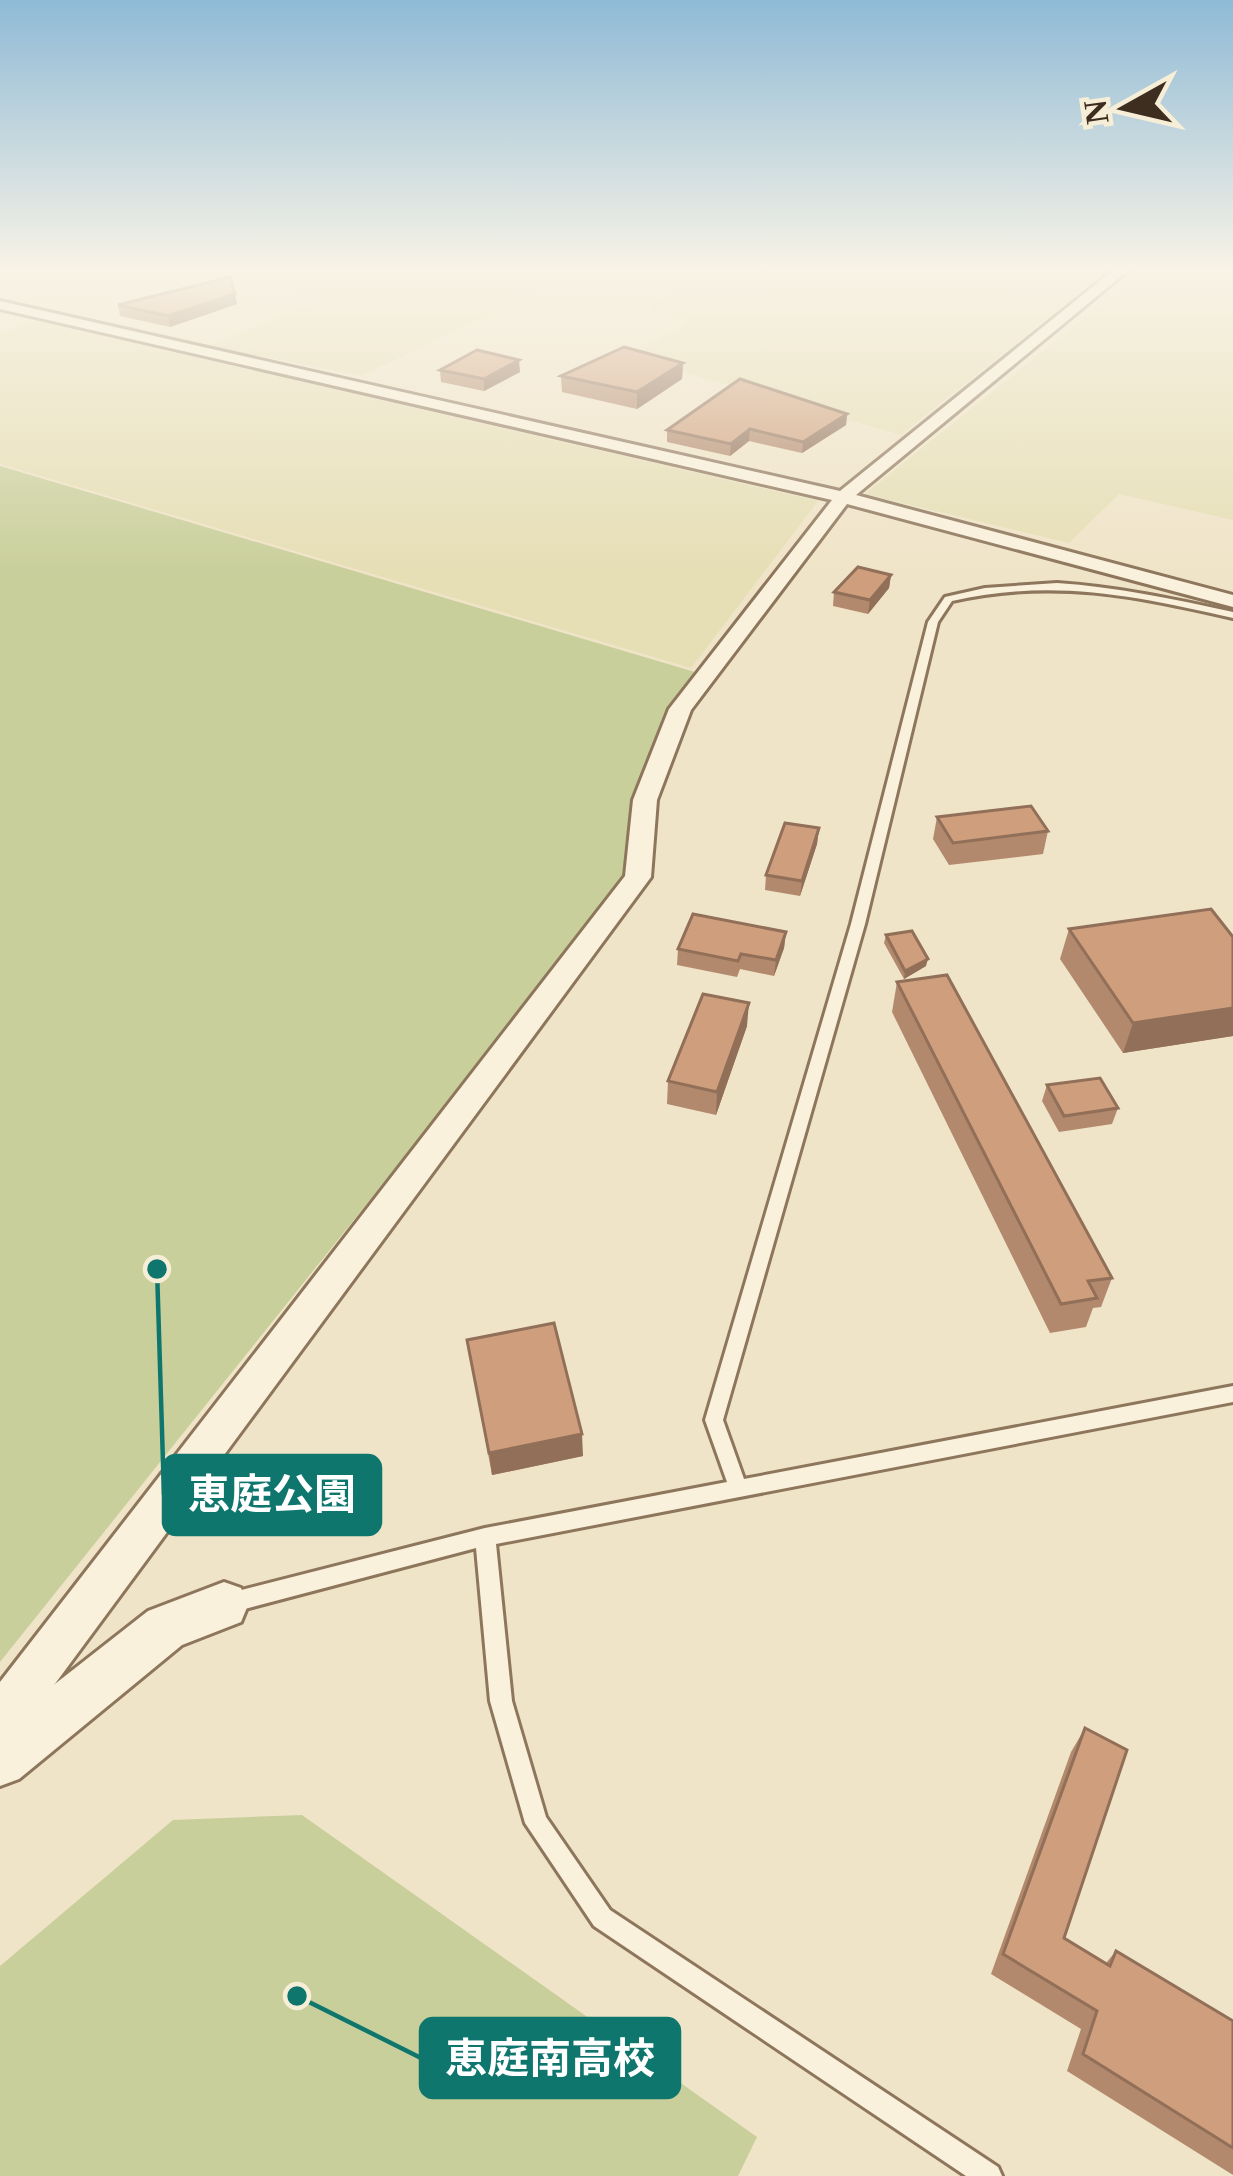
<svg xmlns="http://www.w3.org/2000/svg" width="1233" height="2176" viewBox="0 0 1233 2176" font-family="'Times New Roman','Noto Sans JP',serif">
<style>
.farmland{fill:#e6deb5}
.green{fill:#c9cf9b}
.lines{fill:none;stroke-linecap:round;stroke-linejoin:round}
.service-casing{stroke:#8d765c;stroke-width:6}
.minor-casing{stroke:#8d765c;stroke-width:6}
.tertiary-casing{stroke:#8d765c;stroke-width:6}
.service{fill:#faf1dc;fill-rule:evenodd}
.minor{fill:#faf1dc;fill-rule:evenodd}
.tertiary{fill:#faf1dc;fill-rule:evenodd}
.wall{fill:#b2896c}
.shaded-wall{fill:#916f58}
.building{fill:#cf9f7d;stroke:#916f58;stroke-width:3}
.leader{fill:none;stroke:#0f766e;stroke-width:4.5}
.callout-dot{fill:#0f766e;stroke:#f7eed8;stroke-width:4.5}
.callout{fill:#0f766e;stroke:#0f766e;stroke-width:4.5}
.callout-label{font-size:42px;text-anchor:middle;font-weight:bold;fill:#fff}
</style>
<rect width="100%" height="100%" fill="#f0e4c8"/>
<path class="farmland" d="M215,268H587L361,376L208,346L325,298L206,271Z
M713,268H1110L901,435L648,362L638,351L691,321L652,311L653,303Z
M1146,268H1233V520L1119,494L1069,543L865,494Z
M34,320L818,501L691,668L0,464V333Z"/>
<path class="green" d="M0,466L695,672C644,732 635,798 630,875L0,1662Z
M302,1815L757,2137L738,2176H0V1966L173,1820Z"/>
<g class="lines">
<defs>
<path id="service" d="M1057,583C1117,587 1174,599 1233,612V618C1135,596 1053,578 952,601L938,622L865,924L723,1420L744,1479L1233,1386V1402L496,1544L512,1701L546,1817L610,1910L998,2167L1002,2176H966L594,1926L525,1823L490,1701L476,1548L226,1614L219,1611L216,1604L219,1597L226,1594L485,1528L727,1482L705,1420L851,924L928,622L945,597L985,588Z"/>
<path id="minor" d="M1116,268H1131L856,495L1233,595V607L847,504L691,710L657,800L651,877L15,1738L0,1745V1682L625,876L633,800L669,709L832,500L0,309V301L840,491Z"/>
<path id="tertiary" d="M224,1582L241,1588L248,1605L241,1622L182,1645L19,1779L0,1786V1727L148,1611Z"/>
</defs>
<use href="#service" class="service-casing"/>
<use href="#minor" class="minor-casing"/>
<use href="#tertiary" class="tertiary-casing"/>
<use href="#service" class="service"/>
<use href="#minor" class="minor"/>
<use href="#tertiary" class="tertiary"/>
</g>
<path class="wall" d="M237,304L170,327L120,316L118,305Z
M683,363L682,379L637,409L562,392L561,376Z
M440,370L520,372L484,391L441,382Z
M847,414L846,425L802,453L749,441L730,456L667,442V430Z
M891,575L889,588L868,614L833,606L834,592Z
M937,817L1048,831L1043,854L949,865L933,839Z
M819,828L817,844L800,896L765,890L766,875Z
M1069,929L1233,937V1036L1123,1053L1060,959Z
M786,932L784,948L774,976L740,969L737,977L677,965L678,949Z
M886,935L926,966L904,979L884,943Z
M897,982L1112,1278L1101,1307L1093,1308L1086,1327L1050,1333L892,1012Z
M747,1026L716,1115L667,1104L668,1081Z
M1047,1085L1118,1108L1112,1124L1059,1132L1042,1101Z
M467,1340L583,1456L492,1475Z
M1085,1728L1064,1938L1106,1963L1116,1951L1233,2021V2175L1067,2071L1081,2029L991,1974L1071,1752Z"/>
<path class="shaded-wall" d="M235,294L237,304L170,327L168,316Z
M519,360L520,372L484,391V379Z
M683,363L682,379L637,409V392Z
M847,414L846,425L802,453L803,442Z
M750,429L749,441L730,456L731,444Z
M891,575L889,588L868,614L870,600Z
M819,828L817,844L800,896L802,881Z
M786,932L784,948L774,976L776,960Z
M928,959L926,966L904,979L905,971Z
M749,1003L747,1026L716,1115L717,1092Z
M1233,1008V1036L1123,1053L1133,1023Z
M582,1434L583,1456L492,1475L489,1453Z"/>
<path class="building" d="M230,277L235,294L168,316L118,305Z
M624,347L683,363L637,392L561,376Z
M477,350L519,360L484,379L440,370Z
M740,379L847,414L803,442L750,429L731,444L667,430Z
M858,567L891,575L870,600L834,592Z
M1031,806L1048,831L953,843L937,817Z
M785,823L819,828L802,881L766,875Z
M1211,909L1233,937V1008L1133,1023L1069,929Z
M693,914L786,932L776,960L741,954L738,961L678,949Z
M912,931L928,959L905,971L886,935Z
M947,975L1112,1278L1088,1281L1097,1298L1061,1304L897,982Z
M703,994L749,1003L717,1092L668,1081Z
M1100,1078L1118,1108L1064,1116L1047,1085Z
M554,1323L582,1434L489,1453L467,1340Z
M1085,1728L1127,1750L1064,1938L1110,1966L1116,1951L1233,2021V2148L1083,2054L1097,2011L1003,1954Z"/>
<linearGradient id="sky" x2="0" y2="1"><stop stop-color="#8fbad6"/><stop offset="0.47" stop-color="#f8f3e6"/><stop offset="1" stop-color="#f8f3e6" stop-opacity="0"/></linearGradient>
<rect width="1233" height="572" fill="url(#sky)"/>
<path class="leader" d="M157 1269L164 1495M297 1996L421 2058"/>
<g class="callout-dot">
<circle cx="157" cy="1269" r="12"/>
<circle cx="297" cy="1996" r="12"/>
</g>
<g class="callout">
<rect x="164" y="1456" width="216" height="78" rx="12"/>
<rect x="421" y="2019" width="258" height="78" rx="12"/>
</g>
<g class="callout-label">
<text x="272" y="1509">恵庭公園</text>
<text x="550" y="2073">恵庭南高校</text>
</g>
<g transform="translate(1125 108) rotate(262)" stroke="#f7eed8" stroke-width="9" paint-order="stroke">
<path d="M0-9L21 45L0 30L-21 45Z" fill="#3d2e20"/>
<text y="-18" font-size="33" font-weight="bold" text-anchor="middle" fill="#3d2e20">N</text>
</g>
</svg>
